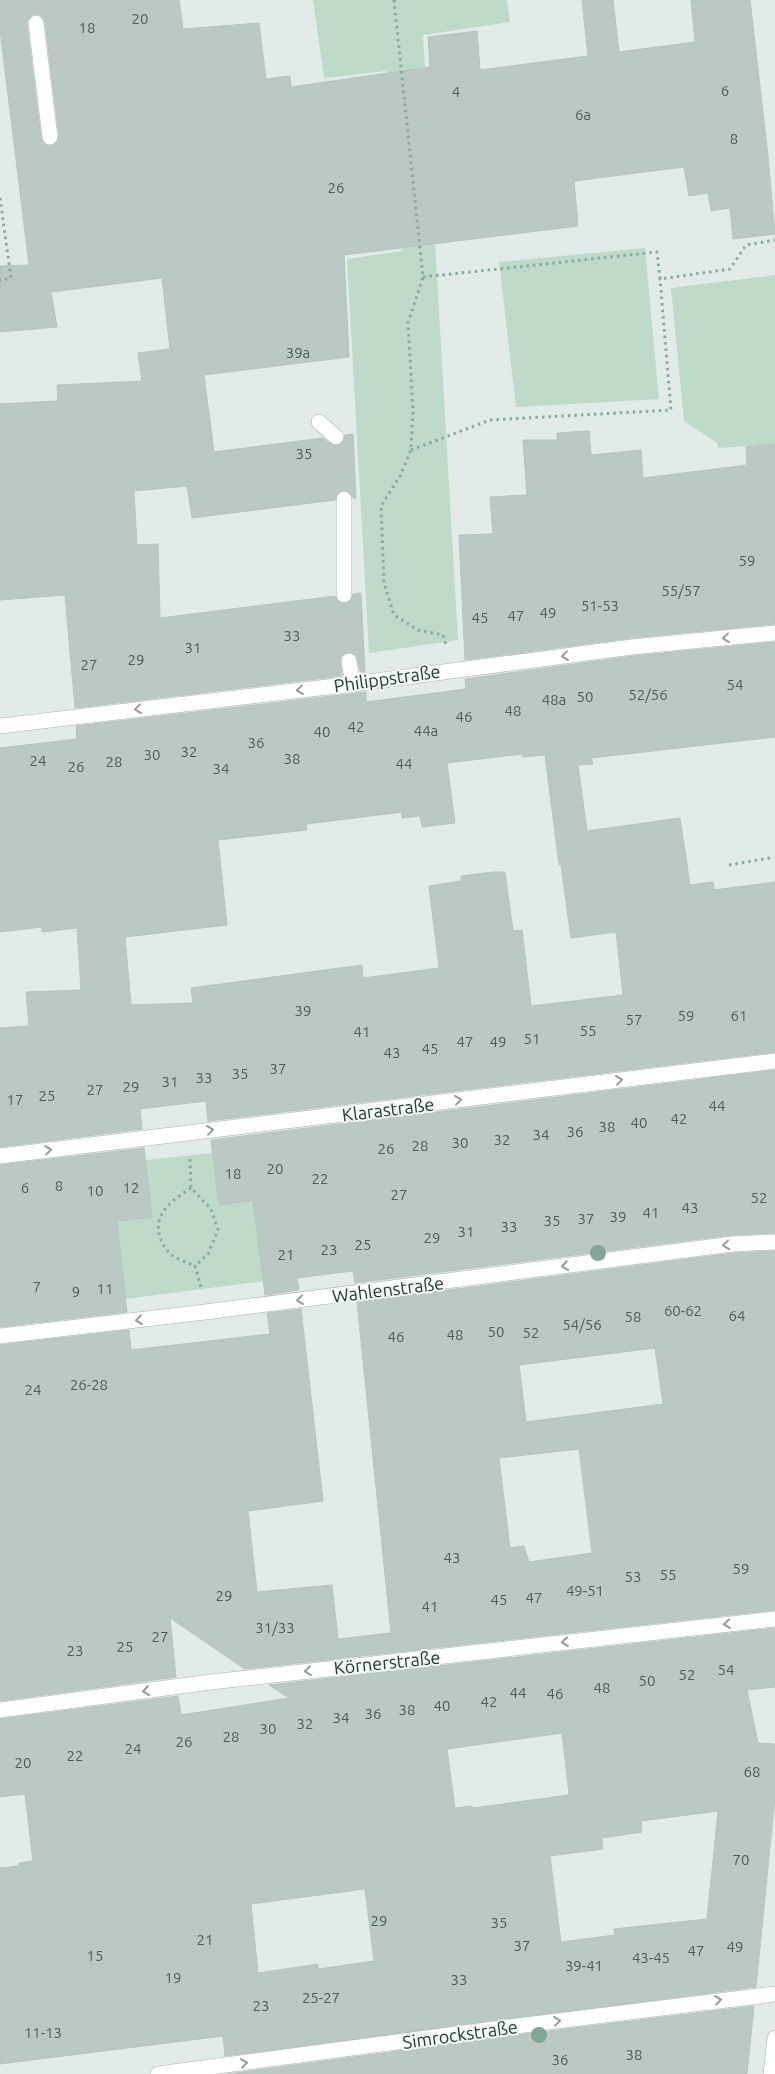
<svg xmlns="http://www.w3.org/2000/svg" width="775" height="2074" viewBox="0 0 775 2074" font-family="Ubuntu,sans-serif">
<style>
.green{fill:#bedac8}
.building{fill:#bbc8c4;stroke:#b6c4c0;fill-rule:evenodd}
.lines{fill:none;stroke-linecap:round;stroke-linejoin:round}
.minor-tunnel{stroke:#bdc8c5;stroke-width:15;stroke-dasharray:15 8;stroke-linecap:butt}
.minor-casing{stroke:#a6b2af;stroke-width:16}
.path{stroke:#86aba4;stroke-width:3;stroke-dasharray:2.5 4;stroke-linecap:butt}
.minor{stroke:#fff;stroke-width:15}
.tree{fill:#82a694}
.oneway{stroke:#929c9b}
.labels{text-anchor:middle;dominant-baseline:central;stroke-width:4;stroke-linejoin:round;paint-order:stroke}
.number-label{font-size:15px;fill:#4a5e5a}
.street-label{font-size:18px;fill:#243a37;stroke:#f3f8f6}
</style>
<rect width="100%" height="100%" fill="#e3ebe8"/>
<path class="green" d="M313,0H507L510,22L423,35L458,640L369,653L347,259L402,251L386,71L324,78Z
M645,248L659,399L516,407L499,262Z
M775,275V444L718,448L717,443L684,421L671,288Z
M212,1153L219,1205L253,1199L263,1281L125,1299L117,1221L152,1213L146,1160Z"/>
<path class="building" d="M0,0H179L183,29L259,23L266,79L290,76L291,87L430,67L428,37L477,31L480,70L588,56L582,0H613L619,52L695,42L691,0H750L768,156L775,234L733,239L730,208L711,211L708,193L689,196L684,167L574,181L578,226L344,255L349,357L204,375L214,452L323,438L330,444L338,446L343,443L345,435L353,434L356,498H353L349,491L344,490L336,494L335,500L192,518L187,486L134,491L137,545L158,544L160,618L335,596L339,603L344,604L352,600L353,594L361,593L365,673L361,674L356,655L348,652L343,654L340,658L342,676L75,708L65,595L0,600V404L58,401L57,385L142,381L138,353L170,349L162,278L51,292L57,327L0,332V266L29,265L0,30ZM34,14L40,15L45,22L59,136L58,141L52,146L46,145L41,138L27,24L28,19Z
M589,431L591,455L641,450L643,478L747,465L746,447L775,444V624L631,638L465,660L459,535L493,534L490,497L527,495L523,440H557V433Z
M775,642V737L591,758L593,764L578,765L587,831L680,818L690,885L713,882L714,890L775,882V1052L208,1121L206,1101L140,1109L142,1129L0,1147V1028L29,1026L26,992L81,990L77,928L42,932V927L0,932V748L77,739L76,726L366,692V702L466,689L465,679L633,656ZM522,754L523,757L545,755L559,865H561L571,938L616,932L623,995L531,1006L522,930L513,931L505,872H493L461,876V881L429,886L439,968L363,978L362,965L191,988L193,1003L131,1005L125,937L227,925L218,840L307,830L306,824L402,812V818L420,816L422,827L455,823L447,763Z
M775,1070V1233L732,1235L355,1283L353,1271L297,1278L299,1290L265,1295L253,1200L219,1205L211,1140Z
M144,1148L152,1217L117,1221L127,1312L0,1327V1165Z
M775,1251V1610L245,1669L170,1618L176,1677L0,1701V1345L129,1330L131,1350L270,1334L267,1313L301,1309L323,1501L248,1511L257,1592L332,1585L338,1639L391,1633L357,1302L734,1253ZM655,1348L663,1404L526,1422L519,1365ZM579,1449L592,1553L529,1562L524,1546L510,1548L499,1458Z
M775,1628V1687L747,1690L758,1743L775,1744V1797L756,1987L225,2056L223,2036L0,2064V1868L19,1866V1863L33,1861L25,1794L0,1797V1719L178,1696L181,1715L289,1698L269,1685ZM562,1733L569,1795L473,1808L472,1806L455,1808L447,1749ZM718,1811L707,1919L614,1929L615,1935L561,1942L550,1856L603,1849L602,1838L642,1832L641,1821ZM365,1889L374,1961L318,1969V1964L258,1973L251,1904Z
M754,2006L747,2074H228L509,2036Z"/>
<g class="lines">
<path class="minor-tunnel" d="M34,0L36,23
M336,437L344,499
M344,595L349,661"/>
<defs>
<path id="minor" d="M36,23L50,137
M319,422L336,437
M344,595V499
M349,661L353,684
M0,726L353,684L632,647L775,633
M0,1156L775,1061
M0,1336L205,1312L733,1244L775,1242
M0,1710L211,1682L775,1619
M158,2074L508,2027L775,1994
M771,2074L775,2038"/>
</defs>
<use href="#minor" class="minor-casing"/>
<path class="path" d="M394,0L423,277L408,323L413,411L411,450L400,476L381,506L384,583L394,615L418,630L443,635L446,645
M0,198L11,278L0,280
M423,277L657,252L660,279L730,269L746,245L775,240
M411,450L490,420L671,410L660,279
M729,865L770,858
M190,1159L191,1188L211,1209L218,1230L208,1254L195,1266L201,1287
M191,1188C174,1199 152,1214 160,1237C162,1244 167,1252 173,1256C180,1260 188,1263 195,1266"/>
<use href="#minor" class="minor"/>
</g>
<g class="tree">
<circle cx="598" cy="1253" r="8"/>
<circle cx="539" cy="2035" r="8"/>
</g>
<defs><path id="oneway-chevron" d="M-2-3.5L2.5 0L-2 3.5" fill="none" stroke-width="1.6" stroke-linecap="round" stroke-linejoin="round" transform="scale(1.25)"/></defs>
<g class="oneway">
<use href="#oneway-chevron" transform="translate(726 638) rotate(174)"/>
<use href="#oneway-chevron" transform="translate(565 656) rotate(173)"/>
<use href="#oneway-chevron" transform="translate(300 690) rotate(173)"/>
<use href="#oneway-chevron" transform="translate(138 709) rotate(173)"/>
<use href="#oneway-chevron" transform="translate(619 1080) rotate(-7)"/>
<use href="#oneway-chevron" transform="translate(458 1100) rotate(-7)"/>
<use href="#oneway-chevron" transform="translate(210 1130) rotate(-7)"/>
<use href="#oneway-chevron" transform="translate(48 1150) rotate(-7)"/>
<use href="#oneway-chevron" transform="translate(726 1245) rotate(173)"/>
<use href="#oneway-chevron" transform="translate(565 1266) rotate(172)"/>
<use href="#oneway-chevron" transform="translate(300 1300) rotate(173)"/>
<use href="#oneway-chevron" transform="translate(139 1320) rotate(173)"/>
<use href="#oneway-chevron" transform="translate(727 1624) rotate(174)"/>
<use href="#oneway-chevron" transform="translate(565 1642) rotate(174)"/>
<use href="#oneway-chevron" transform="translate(308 1671) rotate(174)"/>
<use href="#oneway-chevron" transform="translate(146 1691) rotate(172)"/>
<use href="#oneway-chevron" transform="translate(718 2000) rotate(-7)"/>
<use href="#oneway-chevron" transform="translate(557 2021) rotate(-7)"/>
<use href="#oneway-chevron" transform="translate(244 2063) rotate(-8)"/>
</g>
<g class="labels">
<g class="number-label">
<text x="140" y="18">20</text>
<text x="87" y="27">18</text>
<text x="725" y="90">6</text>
<text x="456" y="91">4</text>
<text x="583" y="114">6a</text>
<text x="734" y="138">8</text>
<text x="336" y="187">26</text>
<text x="298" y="352">39a</text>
<text x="304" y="453">35</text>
<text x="747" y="560">59</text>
<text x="681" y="590">55/57</text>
<text x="600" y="605">51-53</text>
<text x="548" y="612">49</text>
<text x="516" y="615">47</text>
<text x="480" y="617">45</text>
<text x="292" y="635">33</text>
<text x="193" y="647">31</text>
<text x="136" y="659">29</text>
<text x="89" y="664">27</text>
<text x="735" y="684">54</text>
<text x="648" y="694">52/56</text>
<text x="585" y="696">50</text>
<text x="554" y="699">48a</text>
<text x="513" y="710">48</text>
<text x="464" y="716">46</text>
<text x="356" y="726">42</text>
<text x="426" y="730">44a</text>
<text x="322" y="731">40</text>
<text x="256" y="742">36</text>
<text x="189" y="751">32</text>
<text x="152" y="754">30</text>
<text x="292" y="758">38</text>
<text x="38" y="760">24</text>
<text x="114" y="761">28</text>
<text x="404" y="763">44</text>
<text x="76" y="766">26</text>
<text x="221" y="768">34</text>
<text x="303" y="1010">39</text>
<text x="686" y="1015">59</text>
<text x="739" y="1015">61</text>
<text x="634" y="1019">57</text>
<text x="588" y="1030">55</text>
<text x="362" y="1031">41</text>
<text x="532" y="1038">51</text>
<text x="465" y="1041">47</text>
<text x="498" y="1041">49</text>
<text x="430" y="1048">45</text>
<text x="392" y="1052">43</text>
<text x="278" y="1068">37</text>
<text x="240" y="1073">35</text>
<text x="204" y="1077">33</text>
<text x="170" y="1081">31</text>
<text x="131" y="1086">29</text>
<text x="95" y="1089">27</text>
<text x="47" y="1095">25</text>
<text x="15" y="1099">17</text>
<text x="717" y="1105">44</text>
<text x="679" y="1118">42</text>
<text x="639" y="1122">40</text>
<text x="607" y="1126">38</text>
<text x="575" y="1131">36</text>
<text x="541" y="1134">34</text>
<text x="502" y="1139">32</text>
<text x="460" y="1142">30</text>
<text x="420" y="1145">28</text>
<text x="386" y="1148">26</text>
<text x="275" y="1168">20</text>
<text x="233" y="1173">18</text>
<text x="320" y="1178">22</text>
<text x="59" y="1185">8</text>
<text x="25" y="1187">6</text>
<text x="131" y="1187">12</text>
<text x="95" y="1190">10</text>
<text x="399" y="1194">27</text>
<text x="759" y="1197">52</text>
<text x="690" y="1207">43</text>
<text x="651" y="1212">41</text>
<text x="618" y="1216">39</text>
<text x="586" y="1218">37</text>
<text x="552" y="1220">35</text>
<text x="509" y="1226">33</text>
<text x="466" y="1231">31</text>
<text x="432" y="1237">29</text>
<text x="363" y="1244">25</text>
<text x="329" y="1249">23</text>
<text x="286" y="1254">21</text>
<text x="37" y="1286">7</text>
<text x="105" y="1288">11</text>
<text x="76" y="1291">9</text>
<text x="683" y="1310">60-62</text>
<text x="737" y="1315">64</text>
<text x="633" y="1316">58</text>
<text x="582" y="1324">54/56</text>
<text x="496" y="1331">50</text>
<text x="531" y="1332">52</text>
<text x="455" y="1334">48</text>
<text x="396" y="1336">46</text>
<text x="89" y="1384">26-28</text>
<text x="33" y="1389">24</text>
<text x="452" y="1557">43</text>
<text x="741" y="1568">59</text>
<text x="668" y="1574">55</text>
<text x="633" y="1576">53</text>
<text x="585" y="1590">49-51</text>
<text x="224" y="1595">29</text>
<text x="534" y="1597">47</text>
<text x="499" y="1599">45</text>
<text x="430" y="1606">41</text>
<text x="275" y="1627">31/33</text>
<text x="160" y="1636">27</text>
<text x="125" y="1646">25</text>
<text x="75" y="1650">23</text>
<text x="726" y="1669">54</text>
<text x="687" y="1674">52</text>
<text x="647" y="1680">50</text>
<text x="602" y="1687">48</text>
<text x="518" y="1692">44</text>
<text x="555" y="1693">46</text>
<text x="489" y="1701">42</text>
<text x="442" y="1705">40</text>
<text x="407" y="1709">38</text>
<text x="373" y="1713">36</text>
<text x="341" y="1717">34</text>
<text x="305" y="1723">32</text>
<text x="268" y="1728">30</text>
<text x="231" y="1736">28</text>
<text x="184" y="1741">26</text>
<text x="133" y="1748">24</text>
<text x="75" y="1755">22</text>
<text x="23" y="1762">20</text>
<text x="752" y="1771">68</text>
<text x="741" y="1859">70</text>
<text x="379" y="1920">29</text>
<text x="499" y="1922">35</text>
<text x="205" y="1939">21</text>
<text x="522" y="1945">37</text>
<text x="735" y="1946">49</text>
<text x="696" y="1950">47</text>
<text x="95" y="1955">15</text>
<text x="651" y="1957">43-45</text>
<text x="584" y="1965">39-41</text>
<text x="173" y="1977">19</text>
<text x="459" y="1979">33</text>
<text x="321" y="1997">25-27</text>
<text x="261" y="2005">23</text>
<text x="43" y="2032">11-13</text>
<text x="634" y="2054">38</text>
<text x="560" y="2059">36</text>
</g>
<g class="street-label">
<text transform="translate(387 678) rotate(-8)">Philippstraße</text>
<text transform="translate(388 1109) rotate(-7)">Klarastraße</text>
<text transform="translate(388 1289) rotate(-7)">Wahlenstraße</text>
<text transform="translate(387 1662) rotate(-6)">Körnerstraße</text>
<text transform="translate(460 2034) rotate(-8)">Simrockstraße</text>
</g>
</g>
</svg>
